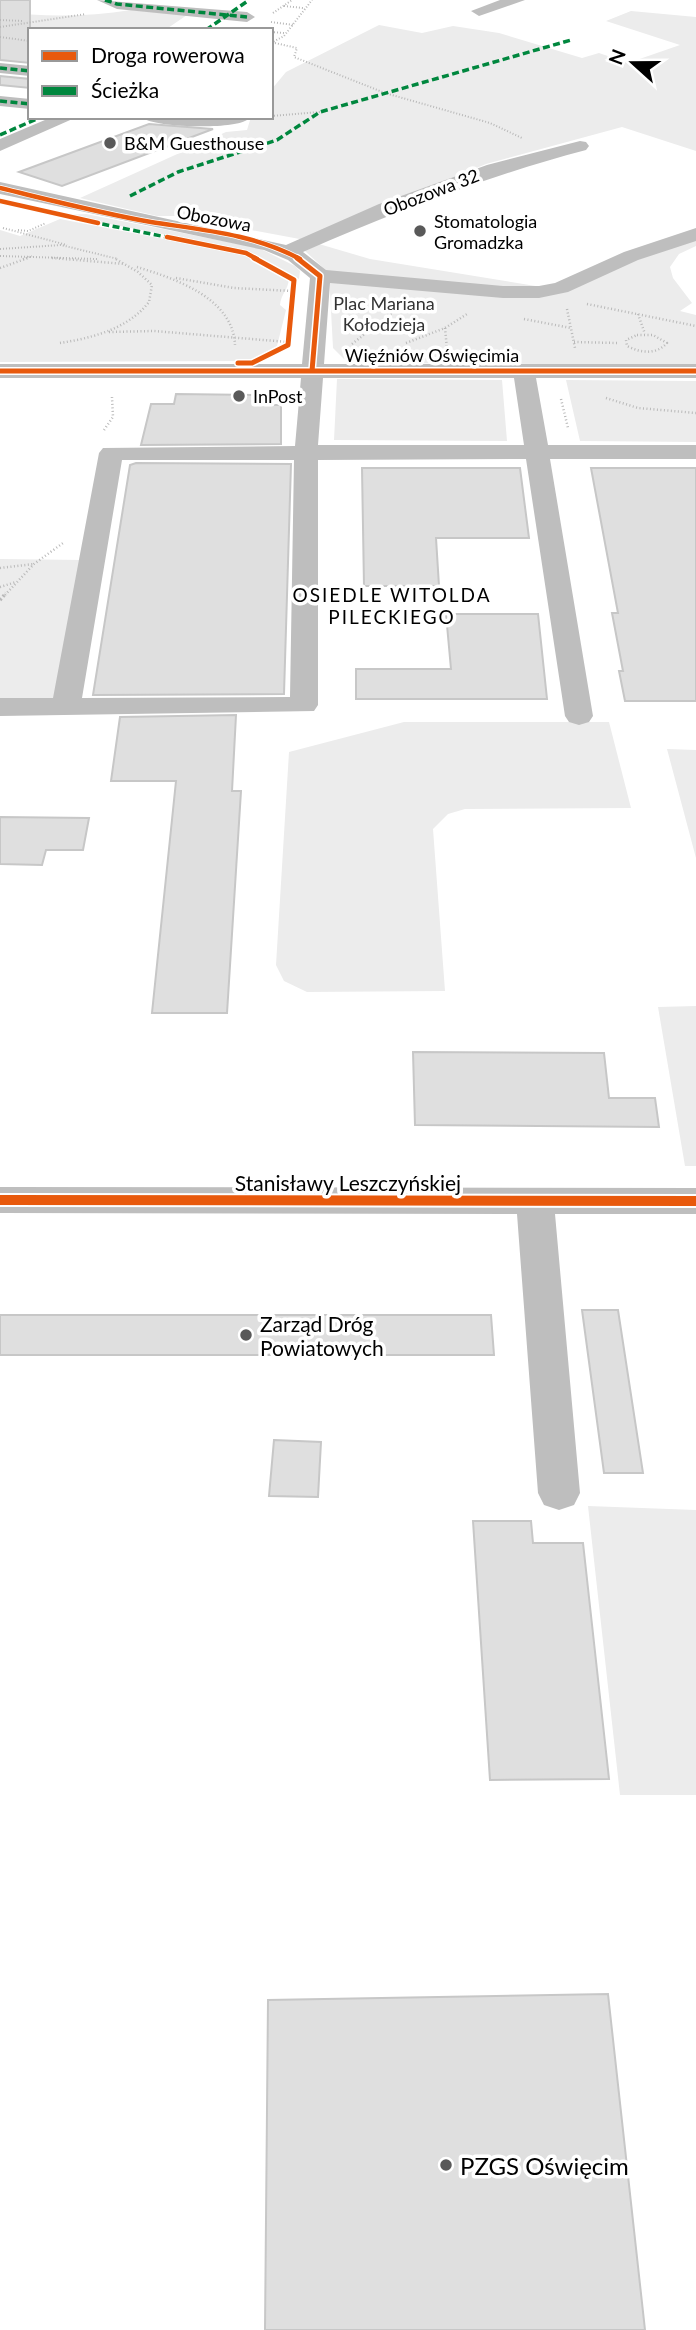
<svg xmlns="http://www.w3.org/2000/svg" width="696" height="2330" viewBox="0 0 696 2330" font-family="Lato,sans-serif">
<style>
.green{fill:#ececec}
.building{fill:#dfdfdf;stroke:#c7c7c7;stroke-width:2}
.lines{fill:none;stroke-linecap:round;stroke-linejoin:round}
.path-far2{stroke:#b9b9b9;stroke-width:2;stroke-dasharray:1 2;stroke-linecap:butt}
.path-far1{stroke:#b9b9b9;stroke-width:2.5;stroke-dasharray:1 2.5;stroke-linecap:butt}
.path{stroke:#b9b9b9;stroke-width:3.5;stroke-dasharray:2 2.5;stroke-linecap:butt}
.minor{fill:#bebebe;fill-rule:evenodd}
.quiet{stroke:#00873e;stroke-width:3.5;stroke-dasharray:7 3.5;stroke-linecap:butt}
.cycleway-far2-casing{stroke:#fff;stroke-width:6}
.cycleway-far1-casing{stroke:#fff;stroke-width:8}
.cycleway-casing{stroke:#fff;stroke-width:14}
.cycleway-far2{stroke:#e8590c;stroke-width:4.5}
.cycleway-far1{stroke:#e8590c;stroke-width:5}
.cycleway{stroke:#e8590c;stroke-width:10}
.poi-dot{fill:#595959;stroke:#fff;stroke-width:2.5}
.labels{text-anchor:middle;dominant-baseline:central;stroke-width:7;stroke-linejoin:round;paint-order:stroke}
.far-poi-label{font-size:18px;fill:#000;stroke:#fff;text-anchor:start}
.far-street-label{font-size:18px;fill:#000;stroke:#fff}
.far-park-label{font-size:18px;fill:#333;stroke:#fff}
.far-neighbourhood-label{font-size:19px;letter-spacing:2px;fill:#000;stroke:#fff}
.street-label{font-size:21px;fill:#000;stroke:#fff}
.poi-label{font-size:21px;fill:#000;stroke:#fff;text-anchor:start}
.near-poi-label{font-size:24px;fill:#000;stroke:#fff;text-anchor:start}
</style>
<rect width="100%" height="100%" fill="#fff"/>
<path class="green" d="M131,10L187,15L165,30H30L0,12C45,17 87,17 131,10Z
M631,11L696,17V151L622,127L486,164L305,240L176,216H157L80,198L226,132L247,130L251,117H271V90L286,72L379,25L422,33L453,26L499,33L582,58L599,53L628,63L680,45L606,21Z
M86,214L259,248L295,266L300,271L299,279L245,250L63,215Z
M60,219L242,254L289,279C288,290 281,294 280,305L286,310L277,346L249,361L0,362V230L20,236Z
M696,238V246L679,254L670,267L673,278L692,303L680,311L696,315V365L366,363L344,359L333,348L329,273L305,251L319,244L370,259L566,291L640,258Z
M337,379L502,380L507,441L334,440Z
M566,380L696,381V442L580,441Z
M0,559L83,560L59,700H0Z
M404,722H609L631,808L465,809L448,814L433,829L445,991L307,992L284,981L276,965L289,752Z
M667,749L696,750V858Z
M696,1006V1166H685L658,1007Z
M588,1506L696,1510V1795H620Z"/>
<path class="building" d="M0,0H30V63L0,60Z
M0,76L30,79V88L0,85Z
M149,124L213,129L62,186L19,172Z
M176,394L259,395L261,405H281V444L141,445L151,404H174Z
M136,463L291,464L284,694L93,695L130,465Z
M362,468H520L529,538H436L439,586H364Z
M591,468H696V701H625L619,671H623L612,613H618Z
M446,614H538L547,699H356V669H451Z
M236,715L232,791H241L227,1013H152L176,781H111L120,717Z
M0,817L89,818L83,850H46L42,865L0,864Z
M413,1052L604,1053L609,1098H655L659,1127L415,1125Z
M582,1310H618L643,1473H604Z
M0,1315H491L494,1355H0Z
M274,1440L321,1442L318,1497L269,1496Z
M473,1521H531L533,1543H583L609,1779L490,1780Z
M608,1994L645,2330H265L268,2000Z"/>
<g class="lines">
<path class="path-far2" d="M284,6L303,8
M273,13L292,0
M0,20L24,21
M271,22L294,25
M0,27L86,14
M271,32L284,33
M0,37L30,41
M271,43L284,36L312,0
M275,43L297,48L294,57L385,93L490,123L522,138
M271,116L320,112
M3,228L67,245
M18,230L28,231L46,223
M0,249L61,245L118,259
M0,256L97,259
M23,259L32,256"/>
<path class="path-far1" d="M52,258L125,264
M137,267C176,279 233,298 235,345
M0,268L28,258
M176,278L234,288L292,291
M587,304L696,326
M567,309L575,348
M638,314L645,334
M524,319L571,328
M445,328L447,349
M109,332L154,331L288,342
M637,335H653L667,343C656,355 641,353 627,346L626,340Z
M574,342L618,343
M60,343C92,338 128,329 149,302L152,285L138,272L114,258
M406,343L445,328L467,314
M352,344L398,308
M606,398L638,408L696,413
M561,399L568,428
M104,430L113,417L112,397
M0,568L34,564
M0,587L16,582
M5,595L34,564L63,543"/>
<path class="path" d="M0,600L6,593"/>
<path class="minor" d="M97,0L247,12L255,17L247,22L117,9Z
M500,0H525L479,16L471,11Z
M0,63L30,66V76L0,73Z
M0,96L30,99V109L0,106Z
M52,117H77L0,151V139Z
M141,117H247L248,119C238,130 152,128 141,117Z
M580,141L586,142L589,146L586,150C488,176 396,211 303,252L326,270L503,286H539L555,283L624,252L696,228V241L638,260L568,292L539,298H503L330,283L324,364H696V378H536L548,445H696V459H550L593,716L589,722L579,725L569,722L565,716L526,459L318,460V705L314,711L0,716V698H53L99,453L103,448L295,446L301,378H0V364H302L310,278L288,260L264,250L0,194V182L286,245L379,204L487,165ZM323,378H514L524,445H318ZM122,460H294L290,697L82,698Z
M0,1187L696,1188V1214H555L580,1493L574,1505L559,1510L544,1505L538,1493L517,1214L0,1213Z"/>
<path class="quiet" d="M105,0L117,4L247,17
M206,30L249,0
M0,68L30,71
M0,101L30,104
M0,135L41,117
M130,196L178,172L277,140L320,112L571,40
M92,222L171,238"/>
<defs>
<path id="cycleway-far2" d="M0,188C50,200 100,213 151,222C202,230 254,234 300,259
M0,201L98,223
M167,237L246,253L257,259"/>
<path id="cycleway-far1" d="M297,258L320,276L312,371
M238,363H252L288,345L294,280L254,258
M0,371H696"/>
<path id="cycleway" d="M0,1200L696,1201"/>
</defs>
<use href="#cycleway-far2" class="cycleway-far2-casing"/>
<use href="#cycleway-far1" class="cycleway-far1-casing"/>
<use href="#cycleway" class="cycleway-casing"/>
<use href="#cycleway-far2" class="cycleway-far2"/>
<use href="#cycleway-far1" class="cycleway-far1"/>
<use href="#cycleway" class="cycleway"/>
</g>
<g class="poi-dot">
<circle cx="110" cy="143" r="7"/>
<circle cx="420" cy="231" r="7"/>
<circle cx="239" cy="396" r="7"/>
<circle cx="246" cy="1335" r="7"/>
<circle cx="446" cy="2165" r="7"/>
</g>
<g class="labels">
<g class="far-poi-label">
<text x="124" y="143">B&amp;M Guesthouse</text>
<text x="434" y="221">Stomatologia<tspan x="434" dy="21">Gromadzka</tspan></text>
<text x="253" y="396">InPost</text>
</g>
<g class="far-street-label">
<text transform="translate(431 192) rotate(-21)">Obozowa 32</text>
<text transform="translate(214 218) rotate(11)">Obozowa</text>
<text x="432" y="355">Więźniów Oświęcimia</text>
</g>
<g class="far-park-label">
<text x="384" y="303">Plac Mariana<tspan x="384" dy="21">Kołodzieja</tspan></text>
</g>
<g class="far-neighbourhood-label">
<text x="392" y="594">OSIEDLE WITOLDA<tspan x="392" dy="22">PILECKIEGO</tspan></text>
</g>
<g class="street-label">
<text x="348" y="1182">Stanisławy Leszczyńskiej</text>
</g>
<g class="poi-label">
<text x="260" y="1323">Zarząd Dróg<tspan x="260" dy="24">Powiatowych</tspan></text>
</g>
<g class="near-poi-label">
<text x="460" y="2165">PZGS Oświęcim</text>
</g>
</g>
<rect x="28" y="28" width="245" height="91" fill="#ffffff" stroke="#999999" stroke-width="2"/>
<rect x="42" y="51" width="35" height="10" fill="#e8590c" stroke="#999999" stroke-width="2"/>
<text x="91" y="63" font-size="21" fill="#000000">Droga rowerowa</text>
<rect x="42" y="86" width="35" height="10" fill="#00873e" stroke="#999999" stroke-width="2"/>
<text x="91" y="98" font-size="21" fill="#000000">Ścieżka</text>
<g transform="translate(633 63) rotate(291)" stroke="#ffffff" stroke-width="5" paint-order="stroke">
<path d="M0-5L12 26L0 18L-12 26Z" fill="#000000"/>
<text y="-10" font-size="19" font-weight="bold" text-anchor="middle" fill="#000000">N</text>
</g>
</svg>
